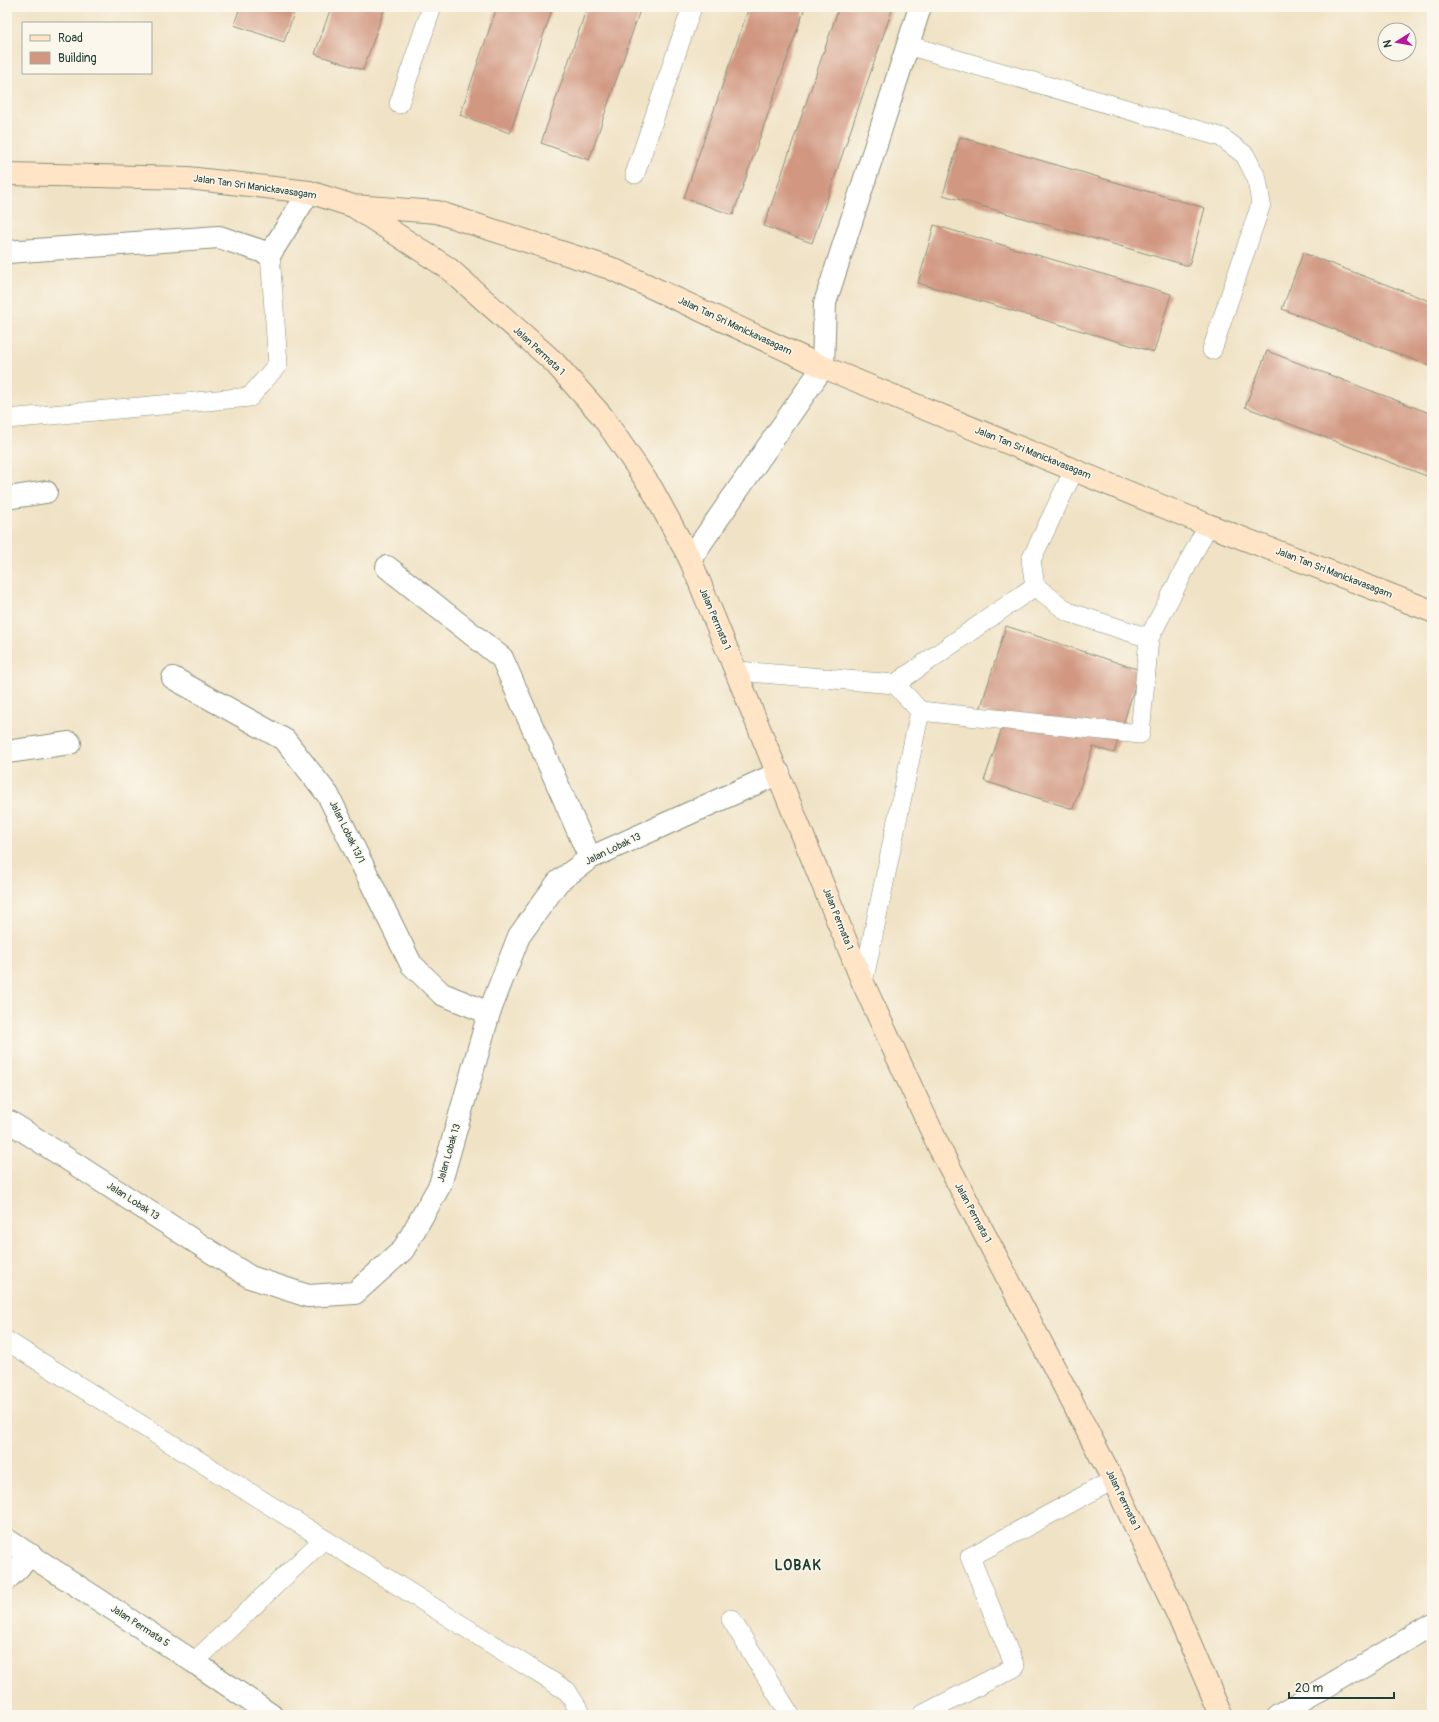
<svg xmlns="http://www.w3.org/2000/svg" width="1439" height="1722" viewBox="0 0 1439 1722" font-family="Pangolin,sans-serif">
<style>
.building{fill:#d19781}
.lines{fill:none;stroke-linecap:round;stroke-linejoin:round}
.lane-casing{stroke:#88907c;stroke-width:20}
.street-casing{stroke:#88907c;stroke-width:24}
.secondary-casing{stroke:#88907c;stroke-width:24}
.lane{stroke:#fff;stroke-width:19}
.street{stroke:#fff;stroke-width:22}
.secondary{stroke:#ffe4c6;stroke-width:22}
.labels{text-anchor:middle;dominant-baseline:central;stroke-width:3;stroke-linejoin:round;paint-order:stroke}
.street-label{font-size:10px;fill:#1f3d34;stroke:#fbf7ec}
.district-label{font-size:14px;font-weight:bold;letter-spacing:1px;fill:#1f3d34;stroke:#fbf7ec}
</style>
<rect width="100%" height="100%" fill="#fbf7ec"/>
<filter id="ink" filterUnits="userSpaceOnUse"><feTurbulence type="fractalNoise" baseFrequency=".025" numOctaves="2"/><feDisplacementMap in="SourceGraphic" scale="8" xChannelSelector="R" yChannelSelector="G"/><feConvolveMatrix kernelMatrix="1 2 1 2 8 2 1 2 1" color-interpolation-filters="sRGB"/></filter>
<filter id="wash" filterUnits="userSpaceOnUse"><feTurbulence type="fractalNoise" baseFrequency=".012" numOctaves="4" result="noise"/><feDisplacementMap in="SourceGraphic" scale="16" xChannelSelector="R" yChannelSelector="G"/><feGaussianBlur stdDeviation="0.9" result="paint"/><feColorMatrix in="noise" values="0 0 0 0 0 0 0 0 0 0 0 0 0 0 0 0 0 1.4 0 .05"/><feComposite in="paint" operator="in"/></filter>
<g filter="url(#wash)">
<rect width="100%" height="100%" fill="#f0e2c5"/>
<g id="blocks">
<path class="building" d="M240,7H296L284,42L234,25Z
M331,7H385L363,70L315,54Z
M497,7H553L510,133L460,115Z
M587,7H641L589,160L541,143Z
M749,7H805L733,215L684,198Z
M839,7H893L812,243L764,226Z
M960,137L1205,208L1189,266L943,195Z
M934,225L1171,294L1154,352L918,283Z
M1303,253L1432,302V367L1282,309Z
M1267,351L1432,414V478L1245,407Z
M1006,626L1140,670L1114,753L1093,747L1073,809L984,781L1005,719L980,710Z"/>
</g>
</g>
<g filter="url(#ink)">
<use href="#blocks" fill-opacity="0" stroke="#88907c" stroke-width="1"/>
<g class="lines">
<defs>
<path id="lane" d="M907,45L1221,137L1245,155L1257,179L1261,204L1212,350
M399,104L432,7
M635,174L692,7
M7,419L250,397L278,364L270,254
M1074,470L1031,560L1035,586L1068,612L1149,638L1208,525
M737,671L895,684L920,711L863,983
M895,684L1035,586
M920,711L1140,734L1149,638
M7,1341L567,1691L582,1715
M731,1619L790,1715
M194,1662L324,1539
M922,1715L1015,1667L970,1557L1113,1480"/>
<path id="street" d="M7,252L219,237L270,254L309,192
M7,498L46,492
M690,559L823,367L825,303L920,7
M387,567L502,658L590,858
M173,678L285,740L328,795L411,964L442,994L489,1013
M7,752L70,743
M10,1122L250,1277L308,1296L355,1293L403,1250L440,1185L489,1013L519,936L558,882L590,858L779,773
M7,1540L194,1662L271,1715
M7,1579L31,1555
M1279,1715L1432,1625"/>
<path id="secondary" d="M7,174L188,178L309,192L353,206L437,212L610,268L823,367L1208,525L1432,611
M353,206L448,268L554,362L602,416L652,489L690,559L863,983L940,1149L1113,1480L1177,1613L1221,1715"/>
</defs>
<use href="#lane" class="lane-casing"/>
<use href="#street" class="street-casing"/>
<use href="#secondary" class="secondary-casing"/>
<use href="#lane" class="lane"/>
<use href="#street" class="street"/>
<use href="#secondary" class="secondary"/>
</g>
</g>
<g class="labels">
<g class="street-label">
<text transform="translate(255 187) rotate(8)">Jalan Tan Sri Manickavasagam</text>
<text transform="translate(735 326) rotate(25)">Jalan Tan Sri Manickavasagam</text>
<text transform="translate(539 351) rotate(43)">Jalan Permata 1</text>
<text transform="translate(1033 453) rotate(22)">Jalan Tan Sri Manickavasagam</text>
<text transform="translate(1334 573) rotate(21)">Jalan Tan Sri Manickavasagam</text>
<text transform="translate(715 619) rotate(67)">Jalan Permata 1</text>
<text transform="translate(347 832) rotate(64)">Jalan Lobak 13/1</text>
<text transform="translate(613 849) rotate(-26)">Jalan Lobak 13</text>
<text transform="translate(838 919) rotate(68)">Jalan Permata 1</text>
<text transform="translate(449 1153) rotate(-74)">Jalan Lobak 13</text>
<text transform="translate(133 1201) rotate(33)">Jalan Lobak 13</text>
<text transform="translate(973 1213) rotate(62)">Jalan Permata 1</text>
<text transform="translate(1123 1500) rotate(64)">Jalan Permata 1</text>
<text transform="translate(140 1626) rotate(33)">Jalan Permata 5</text>
</g>
<g class="district-label">
<text x="798" y="1565">LOBAK</text>
</g>
</g>
<rect width="1439" height="1722" fill="none" stroke="#fbf7ec" stroke-width="24"/>
<rect x="22" y="22" width="130" height="52" fill="#fbf7ec" stroke="#a3ada2"/>
<rect x="30" y="35" width="20" height="6" fill="#ffe4c6" stroke="#a3ada2"/>
<text x="58" y="42" font-size="12" fill="#1f3d34">Road</text>
<rect x="30" y="52" width="20" height="12" fill="#d19781" stroke="#a3ada2"/>
<text x="58" y="62" font-size="12" fill="#1f3d34">Building</text>
<g transform="translate(1397 42) rotate(259)"><circle r="19" fill="#fbf7ec" stroke="#a3ada2"/>
<path d="M0-3L7 15L0 10L-7 15Z" fill="#b5179e"/>
<text y="-6" font-size="11" font-weight="bold" text-anchor="middle" fill="#1f3d34">N</text>
</g>
<path d="M1289 1692v6h105v-6" fill="none" stroke="#1f3d34" stroke-width="2"/>
<text x="1295" y="1692" font-size="12" fill="#1f3d34" stroke="#fbf7ec" stroke-width="3" paint-order="stroke">20 m</text>
</svg>
